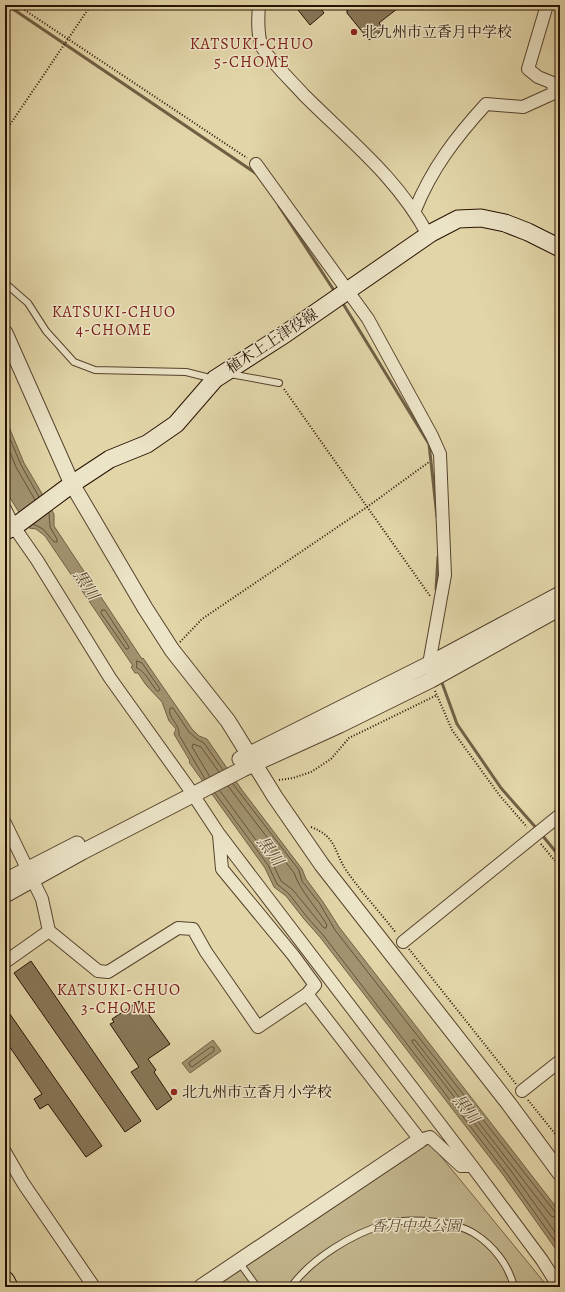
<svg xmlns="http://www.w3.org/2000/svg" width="565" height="1292" viewBox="0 0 565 1292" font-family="Alegreya,'Noto Serif JP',serif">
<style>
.green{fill:#c2b58d;stroke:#746348}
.water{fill:#a29370;stroke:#715f44}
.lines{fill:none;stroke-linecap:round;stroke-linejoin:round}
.shore{stroke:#645239;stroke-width:1}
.stream{stroke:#715f44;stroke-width:3}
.building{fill:#887759;stroke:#271102}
.service-casing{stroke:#56422c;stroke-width:8}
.minor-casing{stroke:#56422c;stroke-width:14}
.tertiary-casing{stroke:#56422c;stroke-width:17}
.secondary-casing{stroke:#271102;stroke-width:19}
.primary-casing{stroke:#271102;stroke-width:21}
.path{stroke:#271102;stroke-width:2;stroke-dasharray:1 2;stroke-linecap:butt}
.service{stroke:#ece4c7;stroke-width:6}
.minor{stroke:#ece4c7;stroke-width:12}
.tertiary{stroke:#ece4c7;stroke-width:15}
.secondary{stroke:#ece4c7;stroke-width:17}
.primary{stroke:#e2d6a9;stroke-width:19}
.poi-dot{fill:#8f2418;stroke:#ece4c7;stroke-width:1.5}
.labels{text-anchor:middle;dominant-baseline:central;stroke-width:3;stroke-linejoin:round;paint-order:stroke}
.poi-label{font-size:15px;fill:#271102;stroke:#ece4c7;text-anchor:start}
.street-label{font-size:15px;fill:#271102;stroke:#ece4c7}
.park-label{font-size:15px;font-style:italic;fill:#5d4a33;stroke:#ece4c7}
.neighbourhood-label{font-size:16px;letter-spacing:1px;fill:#7a1f14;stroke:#ece4c7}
.water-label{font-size:16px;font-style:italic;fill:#58452e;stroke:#ece4c7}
</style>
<rect width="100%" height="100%" fill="#e2d6a9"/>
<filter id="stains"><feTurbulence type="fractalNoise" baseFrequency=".005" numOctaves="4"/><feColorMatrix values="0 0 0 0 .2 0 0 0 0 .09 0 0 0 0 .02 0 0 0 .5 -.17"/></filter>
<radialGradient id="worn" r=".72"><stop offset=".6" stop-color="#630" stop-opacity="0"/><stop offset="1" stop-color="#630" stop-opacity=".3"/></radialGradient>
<path class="green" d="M430,1143L548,1287H215Z"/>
<path class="water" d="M5,411L9,427L24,463L54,514V526L142,659L143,658L192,729L199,736L207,739L242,790L302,869L306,879L323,902L339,927L560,1212V1255L504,1176L320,937L304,919L286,896L274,887L265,868L189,762L190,761L174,734L176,729L169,721L162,702L146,685L138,673H135L131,667L133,666L45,536L36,529L29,528L5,490Z
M213,1040L221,1051L190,1073L182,1063Z"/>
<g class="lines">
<path class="shore" d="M5,427L21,465L39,497
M5,440L16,467L35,500
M33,524L43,529L54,542H57V539L50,527L49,513
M102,610H105L129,647L128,649H126L101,613Z
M137,661L142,663L160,689L159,691H157C151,684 145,671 137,668Z
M210,777L192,747L193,744L201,747L219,772
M205,779L179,735C180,723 167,718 170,708H173L189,732L197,739L204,743L223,770
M233,784L299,870L302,881L320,904L335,930L555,1212L560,1214
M220,791L272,862L281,881L293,890L324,928H326L327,925C317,908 301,892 294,873L228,786
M215,793L268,865L277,884L289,894L307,917L323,935L507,1174L560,1248
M211,1047H214V1051L192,1067L190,1066L189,1063Z
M560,1219L551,1216L415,1040H412V1042L511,1171L560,1239"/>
<path class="stream" d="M7,5L257,174
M279,206L335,292
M342,302L429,444L437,517
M436,589L438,557
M441,680L457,724L501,788L538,830
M542,835L560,857"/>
</g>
<path class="building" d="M294,5H318L324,13L310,25Z
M347,5H402L379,23L384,29L369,40L347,13Z
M31,961L141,1121L125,1132L14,973Z
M139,1001L170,1044L148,1059L156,1070L154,1072L172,1099L157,1110L131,1072L139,1067L110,1024L114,1022L112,1019Z
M5,1007L102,1146L86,1157L48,1104L40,1109L34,1099L42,1094L5,1040Z"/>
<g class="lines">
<defs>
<path id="service" d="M5,283L28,303L46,331L74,362L95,370L186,372L214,379
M230,374L279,383
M239,1262L257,1287
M291,1287C311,1259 353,1233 386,1224C410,1217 455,1221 475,1234C494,1246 509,1266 514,1287"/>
<path id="minor" d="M259,5C258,18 257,34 262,47C266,56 296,86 304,95C350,141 397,177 428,235
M256,164L368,319L432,436L440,454L445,575L429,664L430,669
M415,210C432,168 456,137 486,104L523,107L554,93L553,83L538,77L528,69L547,5
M5,509L14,527L37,560L110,678L188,787L219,834L472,1166L542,1260L559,1287
M5,823L42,899L49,931L98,971L108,972L178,928L193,929L206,952L258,1027L307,994L315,985L293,955L222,869L219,835
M403,942L560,815
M5,962L49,931
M307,994L420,1140L430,1137L461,1166H472
M522,1091L560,1061
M5,1152L23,1183L94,1287"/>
<path id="tertiary" d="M5,333L72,484L145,608L172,650L228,721L275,797L322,865L509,1104L560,1173
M240,759L429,664L560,594
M5,881L77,844
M5,895L82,852L243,769L340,725L431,680L560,608
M201,1287L420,1140"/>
<path id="secondary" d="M5,531L14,527L72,484L110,459L147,444L176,424L215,379L285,334L431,233L458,219L481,218L505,223L528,232L560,248"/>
<path id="primary" d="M5,1281L8,1287"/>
</defs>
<use href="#service" class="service-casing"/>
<use href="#minor" class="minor-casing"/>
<use href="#tertiary" class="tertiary-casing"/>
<use href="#secondary" class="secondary-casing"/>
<use href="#primary" class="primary-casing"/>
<path class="path" d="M17,5L247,158
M5,132L91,5
M284,389L430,596
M180,642L202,619L367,507L429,462
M435,691L452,730L500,796L527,827
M279,780L293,778L311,772L331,759L349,738L437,695
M311,827C337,837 333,850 346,870C361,892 380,912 396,933
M541,844L560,867
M409,949L516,1084
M528,1100L560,1140"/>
<use href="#service" class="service"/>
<use href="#minor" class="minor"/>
<use href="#tertiary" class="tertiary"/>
<use href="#secondary" class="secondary"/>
<use href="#primary" class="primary"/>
</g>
<g class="poi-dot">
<circle cx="354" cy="32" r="4"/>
<circle cx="174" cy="1092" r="4"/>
</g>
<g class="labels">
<g class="poi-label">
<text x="362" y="32">北九州市立香月中学校</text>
<text x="182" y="1092">北九州市立香月小学校</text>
</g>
<g class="street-label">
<text transform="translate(272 341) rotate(-33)">植木上上津役線</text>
</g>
<g class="park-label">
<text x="416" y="1226">香月中央公園</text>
</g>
<g class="neighbourhood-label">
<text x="252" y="44">KATSUKI-CHUO<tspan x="252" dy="18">5-CHOME</tspan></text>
<text x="114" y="312">KATSUKI-CHUO<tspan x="114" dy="18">4-CHOME</tspan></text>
<text x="119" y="990">KATSUKI-CHUO<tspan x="119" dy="18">3-CHOME</tspan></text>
</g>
<g class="water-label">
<text transform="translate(86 585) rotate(56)">黒川</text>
<text transform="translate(270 851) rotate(54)">黒川</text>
<text transform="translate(466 1109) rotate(52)">黒川</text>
</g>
</g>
<rect width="565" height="1292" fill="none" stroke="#e2d6a9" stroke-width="20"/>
<rect x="6" y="6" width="553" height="1280" fill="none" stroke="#271102" stroke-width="2"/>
<rect x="10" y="10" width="545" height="1272" fill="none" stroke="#271102"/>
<rect width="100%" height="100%" filter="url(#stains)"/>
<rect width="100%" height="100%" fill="url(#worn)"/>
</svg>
